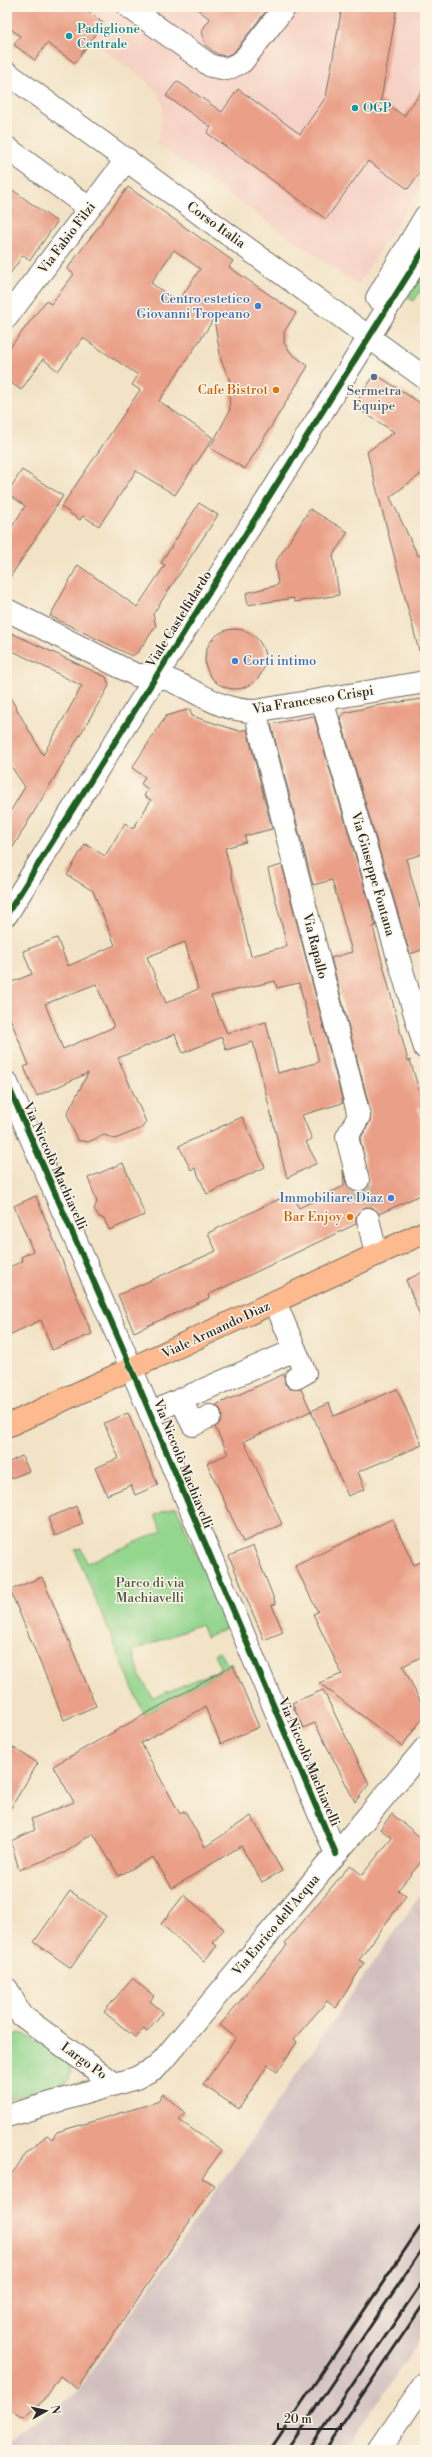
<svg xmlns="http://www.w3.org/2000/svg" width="432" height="2457" viewBox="0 0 432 2457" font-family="'Libre Bodoni',serif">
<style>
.built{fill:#f6d1c5}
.industrial{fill:#d1bfbf}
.green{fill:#93d68e;stroke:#5f805c}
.building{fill:#eaa088;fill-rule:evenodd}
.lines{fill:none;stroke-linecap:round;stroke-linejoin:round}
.minor-tunnel{stroke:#cabea7;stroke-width:22;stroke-dasharray:22 11;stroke-linecap:butt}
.minor-casing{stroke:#716b61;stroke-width:24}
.major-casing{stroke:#716b61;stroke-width:24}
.minor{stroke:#fff;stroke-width:22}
.major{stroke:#fcba8e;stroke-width:22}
.rail{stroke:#2b2b2b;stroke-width:3}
.cycleway-casing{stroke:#fcf5e5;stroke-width:8}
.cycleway{stroke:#1b5e20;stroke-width:6}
.culture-dot{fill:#0f9aa8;stroke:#fcf5e5;stroke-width:1.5}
.shop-dot{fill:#3f7fe0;stroke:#fcf5e5;stroke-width:1.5}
.service-dot{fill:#5c6f8a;stroke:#fcf5e5;stroke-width:1.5}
.food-dot{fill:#e8710a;stroke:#fcf5e5;stroke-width:1.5}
.labels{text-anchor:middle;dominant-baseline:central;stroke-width:3;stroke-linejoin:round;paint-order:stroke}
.culture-label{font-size:13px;fill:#0d838f;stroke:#fcf5e5;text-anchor:start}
.street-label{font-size:13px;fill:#2b2b2b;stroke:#fcf5e5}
.shop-label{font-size:13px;fill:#366cbe;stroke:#fcf5e5;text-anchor:end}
.food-label{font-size:13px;fill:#c56008;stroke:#fcf5e5;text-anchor:end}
.service-label{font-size:13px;fill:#4e5e75;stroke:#fcf5e5}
.park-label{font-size:13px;fill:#455644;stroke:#fcf5e5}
</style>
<rect width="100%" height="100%" fill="#fcf5e5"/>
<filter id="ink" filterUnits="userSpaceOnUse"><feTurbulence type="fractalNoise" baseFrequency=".025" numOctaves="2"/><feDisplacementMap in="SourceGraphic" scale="8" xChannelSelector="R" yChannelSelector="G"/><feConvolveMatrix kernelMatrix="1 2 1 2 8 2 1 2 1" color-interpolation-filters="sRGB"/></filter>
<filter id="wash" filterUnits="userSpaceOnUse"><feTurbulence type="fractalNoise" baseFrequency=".012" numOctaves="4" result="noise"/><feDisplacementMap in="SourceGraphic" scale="16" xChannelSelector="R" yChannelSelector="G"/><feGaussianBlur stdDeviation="0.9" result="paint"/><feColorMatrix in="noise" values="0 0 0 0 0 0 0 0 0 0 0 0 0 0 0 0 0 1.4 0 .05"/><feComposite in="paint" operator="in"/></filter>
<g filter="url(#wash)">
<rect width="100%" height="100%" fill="#f2e3c6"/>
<path class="built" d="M7,7H425V180L358,285L156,143L161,128L163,106L158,93L144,79L91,41L75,63L22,20L13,31L7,26Z"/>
<path class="industrial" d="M425,1888V2333L345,2450H7V2442L78,2391Z"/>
<path class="green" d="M425,270V283L414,301L408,298Z
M176,1506L228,1627L206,1637L201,1624L133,1651L140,1676L153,1698L221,1669L214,1654L219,1652L226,1663L233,1665L144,1715L75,1550L81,1548L87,1563L162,1531L155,1515Z
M20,2033L26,2035L67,2062L71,2073L69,2079L63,2083L7,2099V2042L13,2035Z"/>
<g id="blocks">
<path class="building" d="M7,7H83L103,23L75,63L47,43L35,60L14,45L20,36L7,26Z
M194,7H269L234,52L225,56L217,54L205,45L202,30L210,19Z
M342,7H397L381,100L404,116L425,86V165L408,189L368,161L326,219L207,133L211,127L166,96L177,81L222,112L238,89L300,134L326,97Z
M7,186L57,222L30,260L23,255L7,278Z
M128,187L233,261L229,267L296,313L284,332V343L291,353L308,366L245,469L210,448L230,410L229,394L233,388L221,360L214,319L159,401L213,438L175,495L136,471L99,526L83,516L80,520L61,507L140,390L132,385L138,375L83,338L58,371L43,359L21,390L7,380V351L46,301L51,304L74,274L67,269ZM174,250L200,269L178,302L151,283Z
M375,374L425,406V471L390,497L418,556L425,552V650L419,651L367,452L394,432L354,406Z
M22,470L63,496L7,582V535L25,506L7,493Z
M199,503L218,515L153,614L156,626L138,652L132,656L50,616L78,565L137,607L165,565L161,563Z
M310,509L348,532L333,555L339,595L294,602V598L248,605L246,593L278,585L275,563Z
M205 659a30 30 0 1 1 60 0a30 30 0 1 1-60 0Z
M7,631L106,677L109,686L7,857V817L25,787L7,760V692L43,755L82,686L7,648Z
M422,699L425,712V853L406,859L425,925V949L410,954L340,717L344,713L374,706Z
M190,709L192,716L239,731L247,729L272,829L245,836L246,842L225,848L251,956L287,946L268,869L282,865L343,1103L302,1115L312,1139L306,1142L317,1163L287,1178L253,1042L226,1050L222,1037L183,1053L175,1034L118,1058L146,1122L142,1128L115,1139L104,1135L88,1142L77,1140L67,1114L88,1073L37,1096L24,1067L29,1065L7,1011V984L32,974L23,951L57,938L68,966L115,945L93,891L67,875L85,844L105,856L125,823L133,829L151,800L144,796L148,789L141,784L145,777L132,768L166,716ZM185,942L198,989L166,1003L147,957ZM275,981L277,988L299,983L319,1062L278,1073L266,1022L227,1033L211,996ZM96,984L114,1027L63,1049L45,1004Z
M314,716L376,926L373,927L387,980L408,1061L410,1060L424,1107L418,1108L425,1135V1193L379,1214L372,1207H365L356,1215V1224L208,1295L209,1298L134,1332L118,1295L216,1251L208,1233L279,1199L281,1203L294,1198L299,1208L344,1186L343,1170L346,1183L354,1192H361L370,1184L360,1139L370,1122L371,1113L331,958L352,952L332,880L313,885L271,724Z
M242,1117L265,1167L207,1194L195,1168L191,1170L179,1146Z
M123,1163L145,1215L109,1230L104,1219L98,1216L94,1209L97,1202L88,1178Z
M36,1196L92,1334L52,1350L41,1320L7,1336V1268L23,1261L21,1257L33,1251L14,1206Z
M425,1271V1325L424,1326L406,1280Z
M284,1374L285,1384L290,1389H301L311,1411L244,1441L282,1524L243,1542L207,1463L228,1454L215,1427L220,1423L222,1416L221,1410L216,1405Z
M397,1389L422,1445L358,1472L365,1489L348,1496L311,1411L329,1403L334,1416Z
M128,1413L158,1485L135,1495L131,1485L107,1495L95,1468L119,1458L104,1423Z
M22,1456L29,1471L7,1480V1463Z
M76,1506L83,1524L55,1536L48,1518Z
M392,1519L414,1565L425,1560V1655L403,1666L425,1711V1715L402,1746L319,1683L342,1674L313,1614L318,1612L295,1566Z
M253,1546L276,1604L272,1605L283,1632L264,1640L229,1556Z
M42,1577L96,1706L64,1720L10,1590Z
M233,1665L259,1727L221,1744L205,1707L141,1743L180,1814L185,1811L205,1847L251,1816L282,1871L262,1882L241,1846L172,1888L153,1857L119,1876L93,1833L66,1852L19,1870L11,1841L35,1830L31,1819L74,1802L53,1766Z
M323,1690L369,1784L355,1802L315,1723L303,1728L292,1703Z
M7,1744L38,1763L7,1814Z
M392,1814L425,1841V1857L398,1890L406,1896L359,1960L364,1963L336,2008L327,2001L294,2039L297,2042L277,2072L268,2065L239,2109L203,2085L236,2038L220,2025L287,1945L285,1943L350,1865L362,1875L392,1838L380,1829Z
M70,1891L106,1916L71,1968L34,1942Z
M184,1895L224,1929L213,1943L217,1946L204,1961L161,1924Z
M132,1978L154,1996L150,2001L163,2012L147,2031L144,2028L136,2038L104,2012Z
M163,2094L185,2113L179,2120L222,2150L202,2178L214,2185L77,2389L60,2376L44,2400L23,2418L7,2408V2181L27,2152L47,2135L52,2139L57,2132L157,2102Z"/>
</g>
</g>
<g filter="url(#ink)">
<use href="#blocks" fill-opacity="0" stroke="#716b61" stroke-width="1"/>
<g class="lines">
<path class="minor-tunnel" d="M358,1180L368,1219"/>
<defs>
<path id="minor" d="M129,7L211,66L227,69L242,62L285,7
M7,73L425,378
M7,148L89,208
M377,298L425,217
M7,317L127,159
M7,610L136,675C143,675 151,674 158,676C193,686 215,711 255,711L425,682
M322,700L425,1048
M255,711L359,1116L347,1137L358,1180
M7,914L425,248
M7,1083L121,1344L336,1854
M368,1219L376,1254
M275,1302L305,1373L296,1378
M181,1399L193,1425L210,1416
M150,1413L295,1350
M7,1989L21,2015L115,2084
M7,2116L136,2078L157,2067L425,1748
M379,2450L425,2383"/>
<path id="major" d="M7,1426L425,1232"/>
</defs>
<use href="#minor" class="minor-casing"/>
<use href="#major" class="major-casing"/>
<use href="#minor" class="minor"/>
<use href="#major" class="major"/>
<path class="rail" d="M270,2450L425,2220
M287,2450L425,2245
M308,2450L425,2278
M325,2450L425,2302"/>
<defs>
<path id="cycleway" d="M7,914L425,248
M7,1083L121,1344L336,1854"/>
</defs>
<use href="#cycleway" class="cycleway-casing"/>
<use href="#cycleway" class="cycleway"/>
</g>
</g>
<g class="culture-dot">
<circle cx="69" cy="36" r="4"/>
<circle cx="355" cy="108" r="4"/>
</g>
<g class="shop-dot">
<circle cx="258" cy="306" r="4"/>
<circle cx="235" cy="661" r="4"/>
<circle cx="391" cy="1198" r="4"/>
</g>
<circle class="service-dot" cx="374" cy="377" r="4"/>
<g class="food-dot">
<circle cx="276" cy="390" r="4"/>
<circle cx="350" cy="1217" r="4"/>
</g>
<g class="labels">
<g class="culture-label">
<text x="77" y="29">Padiglione<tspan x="77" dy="15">Centrale</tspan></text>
<text x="363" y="108">OGP</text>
</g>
<g class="street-label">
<text transform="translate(216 225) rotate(36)">Corso Italia</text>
<text transform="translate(67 238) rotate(-53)">Via Fabio Filzi</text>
<text transform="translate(179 619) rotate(-58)">Viale Castelfidardo</text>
<text transform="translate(313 700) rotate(-9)">Via Francesco Crispi</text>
<text transform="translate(373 874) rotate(74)">Via Giuseppe Fontana</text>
<text transform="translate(315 946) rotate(76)">Via Rapallo</text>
<text transform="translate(55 1166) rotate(66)">Via Niccolò Machiavelli</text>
<text transform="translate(216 1330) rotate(-25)">Viale Armando Diaz</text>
<text transform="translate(183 1464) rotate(68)">Via Niccolò Machiavelli</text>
<text transform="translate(309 1762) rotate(67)">Via Niccolò Machiavelli</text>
<text transform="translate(276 1925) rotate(-50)">Via Enrico dell'Acqua</text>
<text transform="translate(84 2061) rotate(36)">Largo Po</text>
</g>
<g class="shop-label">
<text x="250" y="299">Centro estetico<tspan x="250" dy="15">Giovanni Tropeano</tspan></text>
<text x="243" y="661" text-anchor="start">Corti intimo</text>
<text x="383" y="1198">Immobiliare Diaz</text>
</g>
<g class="food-label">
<text x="268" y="390">Cafe Bistrot</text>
<text x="342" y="1217">Bar Enjoy</text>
</g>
<g class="service-label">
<text x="374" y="391">Sermetra<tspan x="374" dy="15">Equipe</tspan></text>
</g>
<g class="park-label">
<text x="150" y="1583">Parco di via<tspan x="150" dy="15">Machiavelli</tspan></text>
</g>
</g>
<rect width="432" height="2457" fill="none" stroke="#fcf5e5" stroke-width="24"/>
<g transform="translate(46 2411) rotate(82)" stroke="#fcf5e5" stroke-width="3" paint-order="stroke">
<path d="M0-3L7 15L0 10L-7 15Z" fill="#2b2b2b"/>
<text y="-6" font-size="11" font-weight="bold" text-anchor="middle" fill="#2b2b2b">N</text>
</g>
<path d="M278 2423v6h63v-6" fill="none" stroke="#2b2b2b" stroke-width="2"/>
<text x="284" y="2423" font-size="12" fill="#2b2b2b" stroke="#fcf5e5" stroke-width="3" paint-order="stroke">20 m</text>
</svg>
